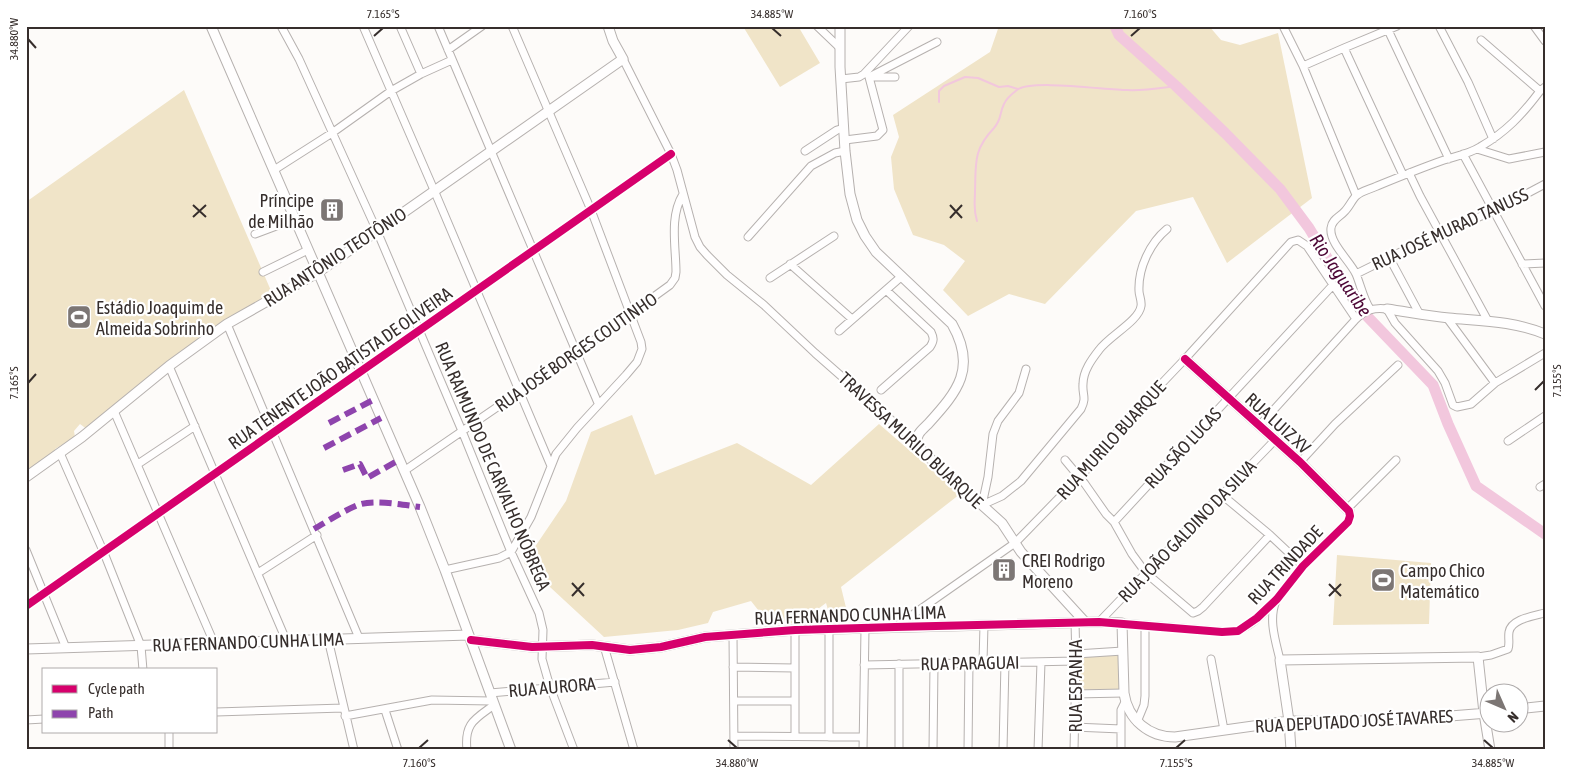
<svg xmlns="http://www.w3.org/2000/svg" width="1571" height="776" viewBox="0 0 1571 776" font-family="'Asap Condensed',sans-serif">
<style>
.green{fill:#f0e4c8}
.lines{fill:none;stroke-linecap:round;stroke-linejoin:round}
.stream{stroke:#f2c7dd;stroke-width:2}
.river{stroke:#f2c7dd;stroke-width:11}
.minor-casing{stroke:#b6b1af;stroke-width:9}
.tertiary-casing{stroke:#b6b1af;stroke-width:11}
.minor{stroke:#fffefe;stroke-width:7}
.tertiary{stroke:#fffefe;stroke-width:9}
.quiet{stroke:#8e44ad;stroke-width:6;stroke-dasharray:12 6;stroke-linecap:butt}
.cycleway-casing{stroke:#fff;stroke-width:11}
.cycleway{stroke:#d6006c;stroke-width:8}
.ticks{fill:none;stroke:#362e2c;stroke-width:2}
.labels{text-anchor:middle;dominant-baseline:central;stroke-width:4.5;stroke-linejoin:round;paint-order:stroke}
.poi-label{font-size:18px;fill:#362e2c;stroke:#fff;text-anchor:start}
.street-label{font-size:18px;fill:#362e2c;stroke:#fff}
.water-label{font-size:19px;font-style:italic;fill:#4d0736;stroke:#fff}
.neatline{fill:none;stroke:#362e2c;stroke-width:2}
.ticks-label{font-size:12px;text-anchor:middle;fill:#362e2c}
</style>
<rect width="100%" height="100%" fill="#fdfbf9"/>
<path class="green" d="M746,26H798L820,63L780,87L744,28Z
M999,26H1209L1221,40L1240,45L1278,33L1312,198L1227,263L1193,197L1136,211L1045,304L1009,294L968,316L943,290L965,261L944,245L913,235L894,189L891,157L899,137L893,115L990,52Z
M184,90L272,293L184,352L88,430L80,424L74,431L75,437L55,449V455L26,474V202Z
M632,415L655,475L737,443L811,485L879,424L960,494L841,587L849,620H831L826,603L799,623L769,624L751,601L713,612L708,623L678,630L604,637L524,563L566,501L591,432Z
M1337,555L1431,563L1429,624L1333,625Z
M1120,654V690H1080V656Z"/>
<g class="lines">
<path class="stream" d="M939,102V91L944,86L965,77L978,78L999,87L1008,86L1018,89
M977,221C973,208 975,204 975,191C976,163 973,150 994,128C1002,119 999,114 1004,104C1006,99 1013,93 1017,90C1031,79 1106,90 1127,90C1143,91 1160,88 1176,86"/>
<path class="river" d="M1115,26L1119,35L1176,86L1225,133L1280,189L1309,228L1346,289L1363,312L1433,385L1448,424L1476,486L1545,534"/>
<defs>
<path id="minor" d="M281,26L299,59L377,231L462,431L511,552L539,613L543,630L542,659L550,687L574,750
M363,26L434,190L551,466
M400,26L421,74
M438,26L598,403
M817,26L840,48
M1283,26L1303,66L1356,195
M1439,26L1468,82L1493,139
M1534,26L1545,41
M1388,30L1449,159
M1481,40L1540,91L1545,87
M1344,48L1403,175
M448,50L482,26
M623,59L671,154L677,170L695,237L700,247L707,255L727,275L764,305L815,353L906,433L916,440
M1303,66L1344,48L1397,26
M871,76L937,42
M841,79L859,77L864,74L909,26
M845,140L877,136L883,130L869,77H895
M1477,149L1509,159L1545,152
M805,151L837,130L844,128
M1463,154L1545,306
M274,170L332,133L391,91L421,74L452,60
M1409,173L1420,196L1488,321
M255,234L295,219
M748,237L811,166L835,153L845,151
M1389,257L1419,313
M790,264L852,319
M1522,264L1545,263
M263,272L308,250
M1356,274L1441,232L1494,211L1545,184
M770,278L834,236
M1370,309C1363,298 1361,286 1356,274C1350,261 1329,243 1331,228C1332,219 1340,217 1345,211C1349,207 1352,200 1356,196C1361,191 1371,189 1377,186C1399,177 1421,168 1444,160C1456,156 1469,154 1480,147C1506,132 1522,115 1540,91
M1447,318L1495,383
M227,324L359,638
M839,331L902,276
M169,366L286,640
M881,390L930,347C934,341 934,338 931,332L886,290
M114,411L214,643
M1259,426L1356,319C1365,310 1374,307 1387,309L1395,323L1438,371L1445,383L1453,405L1457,407L1471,404L1495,383L1545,353
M1508,441L1545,416
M60,453L104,553L141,646L143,670
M1065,460L1085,484L1106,514L1114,522L1132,554L1146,573L1193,613L1198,611L1203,607L1270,535
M1300,462L1335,424L1398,365
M138,464L195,426
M404,471L576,353L670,285L675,278L676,272C676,247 669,217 683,194
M1540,487L1545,484
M1222,495L1270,535L1303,566
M982,505L1002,496L1021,481L1081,409C1087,397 1082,395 1083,384C1083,371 1092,359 1099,350C1109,336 1139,321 1141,306C1142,301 1139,295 1139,291C1138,268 1150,243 1167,229
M982,505L988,477L993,434L998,421L1019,393L1026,369
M1347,509L1396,460
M1114,522L1333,285
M26,550L66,648
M445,570L499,558L511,552L531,517L556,454L577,428L626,375L637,362L642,349L641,342L591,210L512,26
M258,573L317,535
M1276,601C1268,620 1276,642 1280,660
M26,606L671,154
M1099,622L1172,546L1198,517L1222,495L1275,440
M1122,623L1229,632C1258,631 1285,586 1303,566C1317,551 1332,536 1348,522L1350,516L1349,511
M895,627L1015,543L1093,463L1126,421L1185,359L1291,242L1298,240L1307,246L1356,319
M829,630V737
M733,635L734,750
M328,639L354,750
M604,646L634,750
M1076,654L1123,651
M1478,657L1491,655L1508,649C1510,643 1508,639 1509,632C1511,619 1534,616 1545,613
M1211,659L1224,730
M983,662L984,625
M864,665L1076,661
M733,667L795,668
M490,693L615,682
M1075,694L1124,693
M734,701H795
M385,710L398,750
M216,712L343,708
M345,716L432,700L492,701
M26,720L44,719
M1137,722L1144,705L1145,696V625
M1074,727L1121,729
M169,732V750
M734,736L863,737
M795,736V630
M467,750C464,723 475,719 494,705
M863,750L865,629
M899,750V664
M933,750L934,664
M968,750L969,662
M1003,750L1005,662
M1038,750L1041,662
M1074,750L1076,661L1075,622
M1121,750V710L1125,702"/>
<path id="tertiary" d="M211,26L420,507L445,570L511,750
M840,26V67L845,151L850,194L857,220L865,236L876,252L952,324C977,368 958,391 928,424C922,430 916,434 917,443L923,452L1002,523L1021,552L1085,622
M1387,309C1408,312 1428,316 1449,318C1482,321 1514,321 1545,334
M1185,359L1300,462L1349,511
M26,477L82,437L169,366L227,324L317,273L623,59L613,41L608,26
M471,640L532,647L592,645L630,650L661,647L705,637L795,630L1099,622L1122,623L1124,693C1128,720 1149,737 1175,737L1289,721H1360L1425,718L1488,713
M26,649L469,635
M1518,709L1545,706
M1291,750L1289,721L1280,660L1478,657L1484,713L1490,750"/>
</defs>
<use href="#minor" class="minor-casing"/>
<use href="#tertiary" class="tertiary-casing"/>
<use href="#minor" class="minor"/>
<use href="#tertiary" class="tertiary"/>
<path class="quiet" d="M329,423L373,400
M324,448L381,418
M343,470L360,464L367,478L399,460
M314,529C328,521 343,511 358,505C374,499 403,505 420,507"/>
<defs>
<path id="cycleway" d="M26,606L671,154
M471,640L532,647L592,645L630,650L661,647L705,637L795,630L895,627L1099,622L1222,632L1238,631L1257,618L1277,599L1303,566L1348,522L1350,516L1349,511L1300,462L1185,359"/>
</defs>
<use href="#cycleway" class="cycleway-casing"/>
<use href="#cycleway" class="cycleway"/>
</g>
<path class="ticks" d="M772,28L781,36M374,36L383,28M1131,36L1140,28M28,39L36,48M193,205L206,217M950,205L962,218M193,217L206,205M950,218L962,205M28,383L36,374M1535,390L1544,381M572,583L584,596M1329,584L1341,596M572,596L584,583M1329,596L1341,584M728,740L737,748M1484,740L1493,748M419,748L428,740M1176,748L1185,740"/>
<defs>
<symbol id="building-square" viewBox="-11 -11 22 22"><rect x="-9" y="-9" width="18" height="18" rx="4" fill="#7c7674" stroke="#fff"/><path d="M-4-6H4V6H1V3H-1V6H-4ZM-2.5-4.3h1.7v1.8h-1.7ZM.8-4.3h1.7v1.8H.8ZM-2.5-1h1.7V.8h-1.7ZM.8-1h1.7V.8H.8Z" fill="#fff"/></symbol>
<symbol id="stadium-square" viewBox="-11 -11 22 22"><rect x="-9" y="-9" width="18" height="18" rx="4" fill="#7c7674" stroke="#fff"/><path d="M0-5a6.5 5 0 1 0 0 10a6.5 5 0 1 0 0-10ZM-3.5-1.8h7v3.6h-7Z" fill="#fff"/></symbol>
</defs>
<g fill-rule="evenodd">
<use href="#building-square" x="318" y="196" width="28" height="28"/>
<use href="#stadium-square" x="65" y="303" width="28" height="28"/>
<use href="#building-square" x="990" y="556" width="28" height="28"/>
<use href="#stadium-square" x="1369" y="566" width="28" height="28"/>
</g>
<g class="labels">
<g class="poi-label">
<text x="314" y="200" text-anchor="end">Príncipe<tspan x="314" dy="21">de Milhão</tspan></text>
<text x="96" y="307">Estádio Joaquim de<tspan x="96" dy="21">Almeida Sobrinho</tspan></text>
<text x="1022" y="560">CREI Rodrigo<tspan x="1022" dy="21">Moreno</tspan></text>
<text x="1400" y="570">Campo Chico<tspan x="1400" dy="21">Matemático</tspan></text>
</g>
<g class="street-label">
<text transform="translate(1450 229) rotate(-25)">RUA JOSÉ MURAD TANUSS</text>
<text transform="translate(335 257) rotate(-33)">RUA ANTÔNIO TEOTÔNIO</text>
<text transform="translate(576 352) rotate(-35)">RUA JOSÉ BORGES COUTINHO</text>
<text transform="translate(340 368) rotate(-35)">RUA TENENTE JOÃO BATISTA DE OLIVEIRA</text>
<text transform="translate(1278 423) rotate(42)">RUA LUIZ XV</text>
<text transform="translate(911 440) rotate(43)">TRAVESSA MURILO BUARQUE</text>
<text transform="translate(1111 440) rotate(-48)">RUA MURILO BUARQUE</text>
<text transform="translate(1183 448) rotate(-47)">RUA SÃO LUCAS</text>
<text transform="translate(493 466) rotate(67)">RUA RAIMUNDO DE CARVALHO NÓBREGA</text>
<text transform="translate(1187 531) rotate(-46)">RUA JOÃO GALDINO DA SILVA</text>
<text transform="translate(1285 565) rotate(-47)">RUA TRINDADE</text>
<text transform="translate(850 615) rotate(-2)">RUA FERNANDO CUNHA LIMA</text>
<text transform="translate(248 642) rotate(-2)">RUA FERNANDO CUNHA LIMA</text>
<text transform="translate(970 663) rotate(-1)">RUA PARAGUAI</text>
<text transform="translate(1075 686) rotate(-90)">RUA ESPANHA</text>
<text transform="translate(552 687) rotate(-5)">RUA AURORA</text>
<text transform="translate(1354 721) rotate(-3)">RUA DEPUTADO JOSÉ TAVARES</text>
</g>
<g class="water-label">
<text transform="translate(1341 275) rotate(56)">Rio Jaguaribe</text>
</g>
</g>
<rect width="1571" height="776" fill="none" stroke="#ffffff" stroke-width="55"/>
<rect x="42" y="668" width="175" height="65" fill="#ffffff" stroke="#afabab"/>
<rect x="52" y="685" width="25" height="8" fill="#d6006c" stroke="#afabab"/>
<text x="88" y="694" font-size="15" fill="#362e2c">Cycle path</text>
<rect x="52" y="710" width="25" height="8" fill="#8e44ad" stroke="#afabab"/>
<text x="88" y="718" font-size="15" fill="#362e2c">Path</text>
<g transform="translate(1504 708) rotate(135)"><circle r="24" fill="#ffffff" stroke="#afabab"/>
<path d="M0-4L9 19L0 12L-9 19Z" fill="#7c7674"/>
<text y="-8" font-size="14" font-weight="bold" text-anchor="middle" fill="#362e2c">N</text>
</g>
<rect x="28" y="28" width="1516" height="720" class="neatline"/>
<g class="ticks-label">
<text x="383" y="18">7.165°S</text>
<text x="772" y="18">34.885°W</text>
<text x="1140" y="18">7.160°S</text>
<text transform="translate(14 39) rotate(-90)" y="4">34.880°W</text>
<text transform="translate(1557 381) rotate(-90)" y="4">7.155°S</text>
<text transform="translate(14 383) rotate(-90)" y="4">7.165°S</text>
<text x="419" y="767">7.160°S</text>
<text x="737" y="767">34.880°W</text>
<text x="1176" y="767">7.155°S</text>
<text x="1493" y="767">34.885°W</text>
</g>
</svg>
